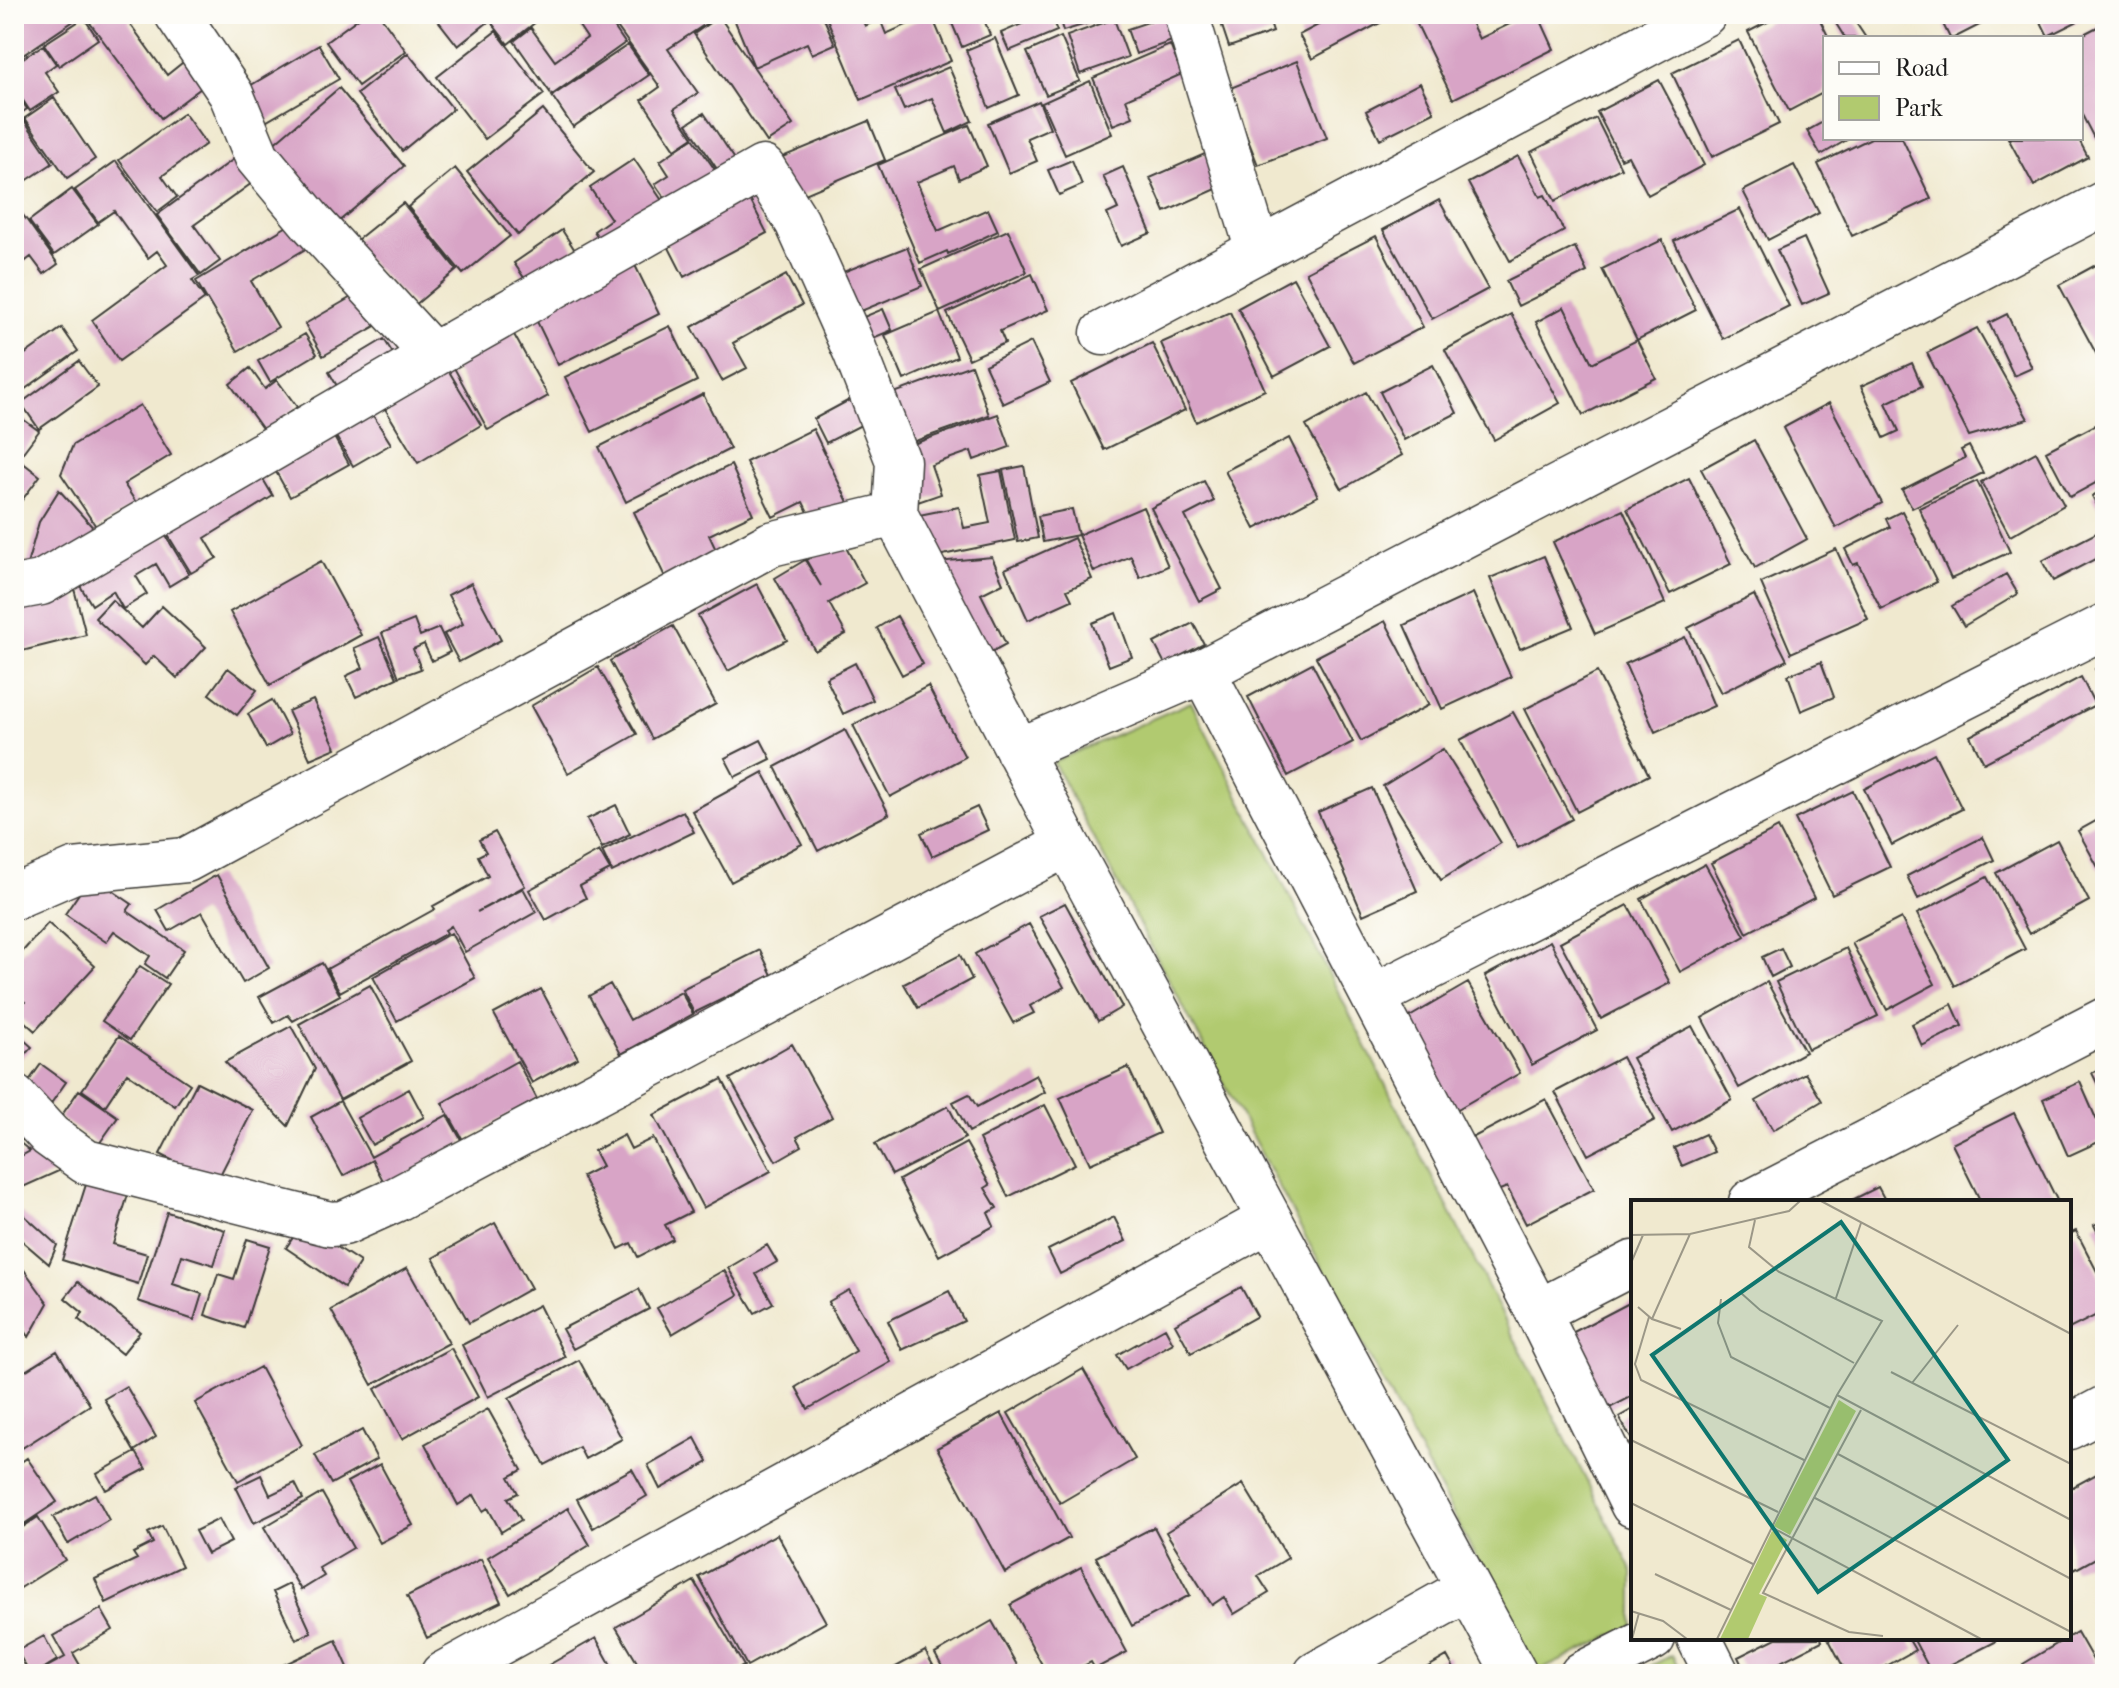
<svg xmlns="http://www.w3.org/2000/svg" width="2119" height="1688" viewBox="0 0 2119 1688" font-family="'IM FELL French Canon',serif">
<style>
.park{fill:#b1ca6f;stroke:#667346;stroke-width:2}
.building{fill:#d8a4c6}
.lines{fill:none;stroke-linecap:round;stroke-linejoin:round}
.street-casing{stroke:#3c3b37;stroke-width:47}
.street{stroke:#fff;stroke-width:44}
.inset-road{fill:none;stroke:#9b9787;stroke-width:2}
.view{fill:#0f766e;fill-opacity:0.15;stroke:#0f766e;stroke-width:4}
.inset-edge{fill:none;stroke:#1c1c1c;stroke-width:4}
</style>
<rect width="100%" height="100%" fill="#fdfcf7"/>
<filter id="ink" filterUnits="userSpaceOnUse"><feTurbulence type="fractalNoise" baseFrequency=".0125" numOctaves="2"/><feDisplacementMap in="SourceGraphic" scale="16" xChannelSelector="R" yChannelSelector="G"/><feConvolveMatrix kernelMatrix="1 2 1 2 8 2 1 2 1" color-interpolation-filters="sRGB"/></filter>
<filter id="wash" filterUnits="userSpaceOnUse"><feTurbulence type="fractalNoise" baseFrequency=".006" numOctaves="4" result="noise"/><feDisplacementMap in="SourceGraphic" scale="32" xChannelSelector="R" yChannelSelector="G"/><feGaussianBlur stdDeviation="1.8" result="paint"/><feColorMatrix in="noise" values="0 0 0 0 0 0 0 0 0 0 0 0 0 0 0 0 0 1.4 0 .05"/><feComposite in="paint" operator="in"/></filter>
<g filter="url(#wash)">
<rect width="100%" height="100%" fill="#f0e9cf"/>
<path class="park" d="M1191,702L1633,1572V1626L1537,1672L1053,762Z
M1672,1655L1682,1674H1635Z"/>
<g id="blocks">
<path class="building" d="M14,14H84L14,61Z
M101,14H137L128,21L167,75L187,59L205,85L161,118L90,23Z
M364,14H379L406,51L358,86L326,42Z
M433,14H482L488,22L458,46Z
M485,14H546L508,44Z
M571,14H605L625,43L552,95L514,41L531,28L555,61L587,38Z
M608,14H657L662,22L675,14H705L710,21L668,49L698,93L674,109L693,137L675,149L642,100L660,87Z
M732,14H822L835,44L812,54L807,43L754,67Z
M825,14H860L865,26L880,19L886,34L931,14L951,61L861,100Z
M948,14H990L983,17L990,35L962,47Z
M1045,14H1050L1057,31L1009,51L1001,33Z
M1058,14H1116V15L1063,31Z
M1172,14L1183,37L1136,54L1127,29Z
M1218,14H1267L1273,32L1229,47Z
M1339,14H1397L1312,59L1299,35Z
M1412,14H1467L1479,39L1530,14H1538L1554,49L1453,99Z
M1783,14H1817L1829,38H1825V92L1789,111L1748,32Z
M1830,14H1850L1866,38H1845Z
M1938,14H2001L1954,38H1950Z
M2037,14H2092L2048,36Z
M719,16L793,125L767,142L694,34Z
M84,18L98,39L59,66L44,44Z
M1114,19L1128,57L1080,74L1067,36Z
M2105,23V135L2095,140L2081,113V38H2076Z
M496,31L544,94L485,139L437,77Z
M1061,37L1080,81L1046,95L1027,52Z
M995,38L1019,95L989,108L966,50Z
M1739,40L1779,124L1712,157L1672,73Z
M43,45L56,64L45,72L59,92L30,111L14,87V64Z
M319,45L339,79L255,128L236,94Z
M628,45L649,75L573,127L552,96Z
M1170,45L1182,74L1126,99L1133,117L1113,125L1093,78Z
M408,53L453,109L402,151L357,94Z
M1297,61L1327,138L1258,165L1228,89Z
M949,67L972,121L947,133L932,98L904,110L895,90Z
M1659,80L1704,165L1648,195L1628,156L1621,159L1597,112Z
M1090,81L1112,134L1065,155L1042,103Z
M1420,83L1434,112L1380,139L1366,111Z
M339,88L404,166L330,229L265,151Z
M14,89L27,109L20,114L53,163L14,189Z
M54,98L95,159L67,178L25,118Z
M1039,101L1050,128L1027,138L1037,161L1009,173L988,123Z
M543,110L594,172L518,235L467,172Z
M184,113L206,144L162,176L177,197L157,212L119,160Z
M704,113L738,164L721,175L687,124Z
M1596,118L1621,168L1555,201L1531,152Z
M869,121L885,160L791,200L775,160Z
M1825,121V138H1850L1821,155L1807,131Z
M969,125L987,166L959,179L954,166L917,182L938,231L988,209L998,231L948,254L947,251L920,263L878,165Z
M693,138L720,177L673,210L655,184L669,175L660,161Z
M1871,138H1902L1931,199L1852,236L1818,164Z
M2008,138H2078L2088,157L2034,186Z
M1207,153L1221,187L1165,212L1150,178Z
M1518,156L1540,197L1545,195L1564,231L1510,261L1468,183Z
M234,159L252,183L194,225L220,261L201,275L157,215Z
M634,159L665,205L604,247L594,231L611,219L590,188Z
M1072,160L1082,185L1059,195L1048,170Z
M116,161L199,276L192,280L205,299L119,361L92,320L167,265L157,251L148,258L114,211L98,222L75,190Z
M1794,165L1819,213L1768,240L1743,191Z
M1123,167L1151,233L1121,246L1107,214L1118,209L1103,176Z
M455,168L510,236L463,274L408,207Z
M744,188L767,233L684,277L661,232Z
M72,189L98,224L54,255L29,221Z
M1439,200L1488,289L1432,319L1383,230Z
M403,203L457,270L414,306L352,244Z
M18,208L58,264L44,274L31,257L14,270V211Z
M1740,209L1789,306L1723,339L1674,241Z
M294,222L309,247L251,281L278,327L238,351L196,281Z
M562,230L578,255L531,288L514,263Z
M1008,230L1027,272L940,312L921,269Z
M1376,236L1423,327L1354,363L1306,272Z
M1804,238L1829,293L1802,305L1777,250Z
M1662,240L1696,310L1637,340L1602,269Z
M907,247L922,286L849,316L833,276Z
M1575,247L1587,272L1518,306L1506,281Z
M630,255L659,314L558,365L529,305Z
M2105,260V370L2059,285Z
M1032,274L1048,310L1000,331L1005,343L969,359L947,313Z
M786,275L802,305L733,343L747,368L722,381L692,327Z
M1293,278L1330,346L1274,376L1238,308Z
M360,292L379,324L323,356L305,324Z
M1564,307L1592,363L1637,340L1656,378L1583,415L1536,322Z
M883,309L892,330L859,344L849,323Z
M939,312L957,357L904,380L885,335Z
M1230,312L1265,390L1196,422L1161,343Z
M1511,314L1560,403L1494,440L1445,350Z
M2007,314L2032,368L2014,376L1989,323Z
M507,322L548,396L488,430L447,355Z
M670,326L697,381L592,432L565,377Z
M62,328L78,351L14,397V362Z
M1977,328L2028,419L1969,436L1927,353Z
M305,334L317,354L270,382L258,361Z
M384,339L397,360L341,393L329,372Z
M1031,342L1050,382L1003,404L985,365Z
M1152,343L1185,410L1104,450L1071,383Z
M441,358L481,425L418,463L378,397Z
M79,361L98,387L39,429L21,403Z
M1912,363L1922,386L1886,403L1899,431L1884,438L1861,386Z
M971,365L989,415L901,446L883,397Z
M1433,365L1457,413L1404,440L1380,392Z
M250,368L265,389L277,380L297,407L264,431L230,384Z
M1366,392L1402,455L1342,489L1306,426Z
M703,394L730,449L626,502L599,447Z
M855,397L867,422L826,443L814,419Z
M1829,403L1882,503L1836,528L1783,428Z
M140,405L171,455L124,484L137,504L97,528L61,474L73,445Z
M367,406L391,444L353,466L331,428Z
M998,414L1010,447L974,460L971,451L931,465L941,494L915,503L896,450Z
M20,417L39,431L18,459L40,476L19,504L14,500V426Z
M2105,420V478L2070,497L2046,451Z
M813,429L848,502L812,520L803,502L773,517L746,462Z
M330,430L349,464L290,497L271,463Z
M1289,438L1318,496L1255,529L1225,471Z
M1754,440L1807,539L1755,568L1701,469Z
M1969,446L1983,473L1912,508L1902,490L1965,458L1961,450Z
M2036,452L2064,505L2010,536L1981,482Z
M731,465L753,514L709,535L717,552L665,577L634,512Z
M1024,466L1038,538L1018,542L1003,470Z
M257,469L273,496L205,538L217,558L191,573L163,527Z
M1001,471L1015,540L928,558L919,515L959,507L964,528L990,523L980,475Z
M1689,478L1731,564L1670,594L1627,509Z
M1204,481L1214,501L1185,516L1222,589L1199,601L1151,508Z
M1977,481L2010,552L1951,579L1919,508Z
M2105,489V520L2092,496Z
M59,490L107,543L23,579L39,522Z
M1143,507L1168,566L1140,578L1131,556L1094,572L1078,535Z
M1072,509L1078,535L1043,542L1038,516Z
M1623,510L1665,603L1595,634L1553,542Z
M1902,511L1937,582L1881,609L1858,563L1853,565L1845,549L1890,527L1886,519Z
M158,523L189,574L169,586L156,564L136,576L147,594L123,609L113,591L92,605L74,576Z
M2100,531L2105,541V554L2053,581L2042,561Z
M1074,538L1092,579L1067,590L1072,600L1028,620L1005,569Z
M842,540L865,583L829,603L846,634L815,651L775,578L805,560L821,586L806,560Z
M1836,549L1868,619L1791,653L1761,583Z
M1544,556L1573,627L1520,649L1490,578Z
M992,557L1003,583L981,594L1006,644L984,656L936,562Z
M321,561L361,635L270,685L230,612Z
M2006,574L2018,594L1964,626L1952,606Z
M71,577L86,635L14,653V593Z
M471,583L501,640L459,662L444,634L463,624L448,595Z
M757,584L787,640L728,671L698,616Z
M1473,593L1511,677L1442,709L1404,625Z
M1754,595L1787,660L1721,693L1688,628Z
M112,600L142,628L162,606L206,647L177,678L154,656L145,665L95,618Z
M1116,613L1132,657L1109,666L1092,623Z
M897,616L923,664L902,675L877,628Z
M414,620L420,636L439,628L450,652L432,661L424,644L413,649L421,669L399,677L382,633Z
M1385,621L1429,705L1361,741L1316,657Z
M1193,623L1204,644L1165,664L1154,643Z
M673,626L716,704L652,739L610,661Z
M379,637L397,678L356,697L346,676L363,668L354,648Z
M1685,637L1714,706L1655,732L1625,664Z
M1821,662L1834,697L1801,711L1788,675Z
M855,663L873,700L843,714L826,678Z
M1312,663L1353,742L1288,776L1248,697Z
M2105,663V686L2095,669Z
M598,667L637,734L568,773L531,706Z
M228,668L257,690L237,715L209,694Z
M1597,672L1649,775L1577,812L1525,709Z
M2081,677L2095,705L1984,763L1970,736Z
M928,686L965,757L890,797L853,725Z
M272,700L290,734L266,748L248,714Z
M313,700L336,748L310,759L288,711Z
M1513,712L1572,819L1518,848L1460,740Z
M845,730L889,814L818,851L775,767Z
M761,740L771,759L735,777L725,758Z
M1443,749L1501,843L1441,880L1383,786Z
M1934,753L1962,809L1892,845L1864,789Z
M763,772L802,844L731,882L692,811Z
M1372,788L1417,891L1363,915L1318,812Z
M1853,791L1890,867L1832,895L1795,819Z
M616,805L630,834L602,848L587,819Z
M977,807L988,830L932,856L921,833Z
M683,811L694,832L612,872L602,851Z
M2105,816V880L2078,831Z
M1778,828L1814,898L1747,933L1711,863Z
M495,832L525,886L477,912L523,888L536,912L465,952L451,926L445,930L447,933L340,992L327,969L435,909L433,906L488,876L478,856L486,852L479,840Z
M1983,837L1994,860L1918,899L1907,876Z
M2057,840L2089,901L2029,934L1996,873Z
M599,851L610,870L580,886L586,898L546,920L529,890Z
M1705,864L1745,936L1680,972L1641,899Z
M217,875L269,968L243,983L202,912L169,931L157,910Z
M91,876L132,904L127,911L184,950L165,978L145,964L150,956L114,931L106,942L65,914Z
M1987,877L2025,949L1955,986L1917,914Z
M1065,903L1122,1007L1098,1021L1039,916Z
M1628,905L1670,983L1601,1019L1560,942Z
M1901,918L1935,984L1887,1010L1852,943Z
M48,923L95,966L35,1031L15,1013L25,1002L14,992V961Z
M1029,924L1064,987L1030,1006L1034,1013L1013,1023L975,954Z
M451,933L475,978L397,1021L373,977Z
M1550,941L1597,1030L1532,1065L1485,976Z
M1781,948L1790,967L1771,977L1762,957Z
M1846,948L1878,1016L1808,1049L1776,982Z
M760,950L772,975L694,1013L682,989Z
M960,955L972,979L918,1008L904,984Z
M322,963L340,995L293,1021L288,1015L274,1023L259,997Z
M140,966L168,984L130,1040L102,1021Z
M1767,982L1805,1052L1739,1088L1702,1018Z
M1468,983L1520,1073L1456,1110L1394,1026Z
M610,984L630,1020L681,992L693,1014L621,1054L589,996Z
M370,985L411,1061L340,1100L299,1024Z
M541,989L578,1058L532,1083L494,1014Z
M1952,1004L1962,1026L1922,1046L1912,1024Z
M291,1026L315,1069L288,1126L225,1062Z
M1692,1026L1732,1100L1672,1132L1632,1058Z
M14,1031L32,1047L14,1066Z
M119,1036L190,1084L175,1106L127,1073L105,1106L82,1090Z
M792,1044L832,1117L797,1137L802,1146L776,1161L730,1079Z
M1622,1057L1655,1120L1588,1155L1555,1092Z
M517,1061L537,1099L463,1140L442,1103Z
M41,1064L66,1082L50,1105L24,1088Z
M2105,1066V1099L2092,1073Z
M1128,1067L1159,1133L1090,1164L1060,1098Z
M1805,1073L1822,1101L1773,1130L1756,1101Z
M1036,1075L1045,1092L969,1132L953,1102L969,1094L977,1107Z
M722,1079L771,1171L703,1208L654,1115Z
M197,1082L253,1110L216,1183L160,1154Z
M2080,1082L2105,1139L2068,1156L2043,1099Z
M409,1089L424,1117L372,1145L357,1118Z
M79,1090L118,1117L99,1144L60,1118Z
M1546,1099L1594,1189L1526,1224L1507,1187L1495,1192L1468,1140Z
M340,1101L371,1157L447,1115L463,1143L386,1186L372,1160L343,1176L311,1117Z
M1045,1105L1075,1164L1008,1197L979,1139Z
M948,1106L965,1138L892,1175L875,1144Z
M2014,1113L2058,1202H1981L1952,1144Z
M36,1132L70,1166L14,1191V1160L30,1151L19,1142Z
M1705,1134L1714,1152L1682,1166L1674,1148Z
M624,1135L631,1149L653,1138L691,1212L665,1225L673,1239L638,1257L631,1243L619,1249L582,1176L602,1166L594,1151Z
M966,1143L990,1185L985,1188L997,1208L988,1213L994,1226L939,1256L899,1180Z
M90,1172L131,1185L113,1244L147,1254L138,1284L62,1260Z
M1878,1187L1886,1202H1848Z
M14,1206L57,1245L49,1264L14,1234Z
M167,1212L225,1230L214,1265L182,1255L173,1284L202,1294L194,1320L138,1301Z
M1114,1217L1126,1241L1060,1274L1048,1250Z
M2105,1220V1247L2094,1225Z
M495,1223L531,1288L469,1323L433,1258Z
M302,1224L360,1262L344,1287L286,1248Z
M2076,1231L2105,1287V1311L2069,1329V1234Z
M247,1239L270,1246L244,1328L205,1315L218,1274L234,1279Z
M767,1245L777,1262L756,1274L773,1303L755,1313L728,1268Z
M14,1256L48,1303L29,1337L14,1313Z
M407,1268L449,1343L372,1385L331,1310Z
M724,1270L738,1295L672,1334L657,1308Z
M78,1282L140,1332L122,1354L78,1319L83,1313L65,1298Z
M1241,1287L1257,1316L1191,1353L1175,1324Z
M639,1289L649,1309L573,1349L562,1329Z
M849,1290L891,1362L808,1409L796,1387L856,1351L828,1302Z
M949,1291L964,1321L902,1350L888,1321Z
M1633,1301V1396L1604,1411L1566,1336Z
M539,1305L565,1357L488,1397L462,1345Z
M1165,1328L1173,1343L1126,1369L1117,1355Z
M451,1348L478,1397L402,1439L375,1389Z
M57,1351L90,1405L22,1448L14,1435V1378Z
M579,1360L622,1439L585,1459L579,1447L545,1465L509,1398Z
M260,1367L302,1445L238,1481L195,1403Z
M1083,1369L1135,1459L1060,1503L1008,1413Z
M126,1386L156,1437L134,1451L104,1399Z
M488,1409L522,1470L509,1477L518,1493L508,1498L521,1520L501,1532L488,1508L483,1511L474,1495L458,1505L425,1444Z
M1633,1409V1442L1619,1417Z
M1001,1413L1069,1538L1005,1573L937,1448Z
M362,1430L377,1459L331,1484L315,1455Z
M695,1438L708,1462L660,1489L648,1465Z
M136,1452L146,1469L106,1490L97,1474Z
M27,1458L57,1502L24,1524L14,1510V1467Z
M380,1464L413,1525L380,1543L347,1482Z
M632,1469L647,1496L593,1528L577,1499Z
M2104,1470L2105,1553L2074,1570L2069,1560V1489Z
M261,1475L270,1495L295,1483L303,1499L254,1523L236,1487Z
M1243,1484L1288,1558L1258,1576L1269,1593L1234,1614L1224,1597L1212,1605L1166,1532Z
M322,1493L353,1548L319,1568L324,1576L301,1590L264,1527Z
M95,1494L109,1520L68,1544L53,1517Z
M568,1508L590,1545L510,1594L488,1557Z
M38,1517L65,1560L14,1592V1533Z
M219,1519L231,1542L207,1554L195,1531Z
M162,1526L182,1566L106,1603L95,1579L137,1559L133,1553L153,1543L148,1533Z
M1154,1527L1190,1595L1132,1626L1096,1557Z
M777,1534L826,1622L747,1666L699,1577Z
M481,1559L501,1602L427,1638L407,1596Z
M1081,1567L1127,1652L1095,1669L1091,1662L1068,1674H1047L1010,1605Z
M694,1581L744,1666L729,1674H644L616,1627Z
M289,1584L311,1632L296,1640L273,1592Z
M101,1609L113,1630L73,1653L85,1674H30L17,1651L44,1636L57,1660L38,1672L65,1657L53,1636Z
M992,1621L1022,1674H946L935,1654Z
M2077,1632L2101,1674H2029L2023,1664Z
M2105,1635V1662L2094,1640Z
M596,1638L616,1674H533Z
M1776,1638H1821L1822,1641L1767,1669L1770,1674H1746L1738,1657Z
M1828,1638H1908L1915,1650L1872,1674H1847Z
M1913,1638H1993L1995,1642L1932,1674Z
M336,1640L351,1674H264Z
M925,1651L938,1674H883Z
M1447,1656L1457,1674H1416Z"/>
</g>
</g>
<g filter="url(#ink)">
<use href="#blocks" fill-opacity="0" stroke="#3c3b37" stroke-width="2"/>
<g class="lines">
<defs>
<path id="street" d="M177,14L231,94L257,157L312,223L433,355
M1186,14L1258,251
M1103,333L1704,14
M14,588L41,583L433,355L763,168L797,222L855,351L898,461L895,514L1067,844L1515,1674
M1203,671L1538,1312L1633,1505
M1018,751L1203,671L2105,203
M14,897L74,871L186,860L771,544L895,514
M1374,996L2105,626
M14,1097L50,1136L86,1162L330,1224L344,1223L395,1200L1067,844
M1751,1202L2105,1020
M1538,1312L1633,1263
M2069,1427L2105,1408
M1699,1638L1717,1674
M443,1674L1269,1220
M1316,1674L1468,1589
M1582,1674L1653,1638"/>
</defs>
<use href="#street" class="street-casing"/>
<use href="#street" class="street"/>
</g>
</g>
<g transform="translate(1631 1200)">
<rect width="440" height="440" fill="#f0e9cf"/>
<path d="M208,200L225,211L159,335L143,326ZM141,331L156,340L128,394L136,397L117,439H89Z" fill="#b1ca6f"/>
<path class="inset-road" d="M190,1L440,134M0,35L59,34L158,11L169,1M0,63L12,35M110,93L129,110L223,163M205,98L230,23M90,99L87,123L100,157L199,208M7,107L21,119L50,129M18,117L4,164L10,180L173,260M21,119L59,34M260,172L440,264M281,183L327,125M206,195L440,320M230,210L132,393L218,432L252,436M0,240L147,312M207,254L440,379M184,298L440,432M0,303L122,364M140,327L350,439M24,374L100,410M0,411L32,421L56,439M1,439L8,413M86,439L206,195L251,121L148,72L118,47L124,20"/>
<path class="view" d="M210,22L377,260L187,392L21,155Z"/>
<rect width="440" height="440" class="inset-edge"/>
</g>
<rect width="2119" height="1688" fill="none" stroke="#fdfcf7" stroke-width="48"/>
<rect x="1823" y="36" width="260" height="104" fill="#fdfcf7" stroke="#a3a29f" stroke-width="2"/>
<rect x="1839" y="62" width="40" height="12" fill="#ffffff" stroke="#a3a29f" stroke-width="2"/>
<text x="1895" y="76" font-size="24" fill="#1c1c1c">Road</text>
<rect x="1839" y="96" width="40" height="24" fill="#b1ca6f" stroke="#a3a29f" stroke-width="2"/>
<text x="1895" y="116" font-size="24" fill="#1c1c1c">Park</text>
</svg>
